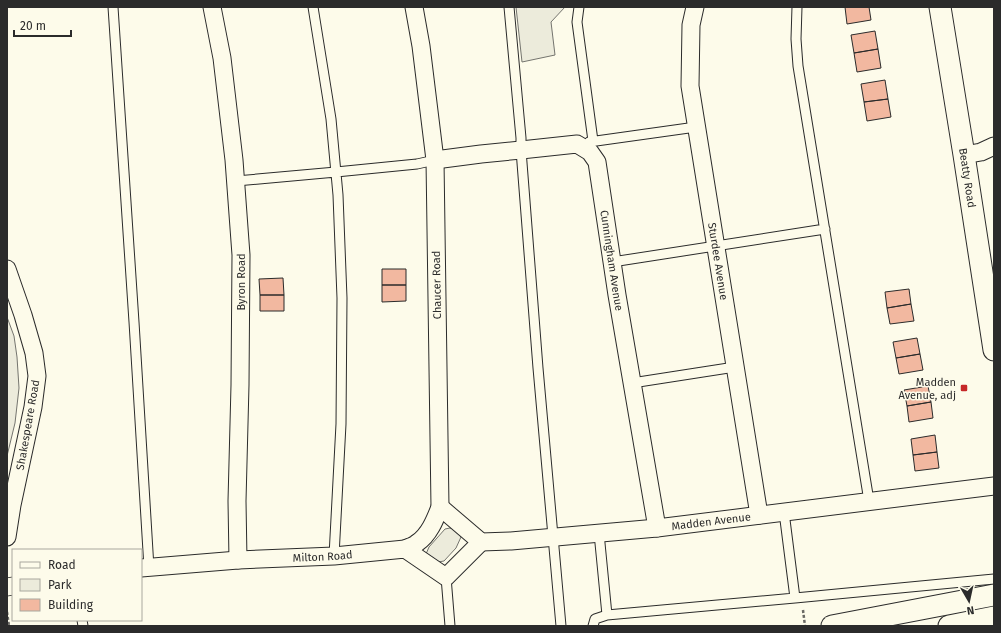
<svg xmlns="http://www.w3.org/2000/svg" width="1001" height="633" viewBox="0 0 1001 633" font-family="'Fira Sans',sans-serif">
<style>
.green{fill:#ecebdb;stroke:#74746e}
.building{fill:#f2b8a0;stroke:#2b2b2b}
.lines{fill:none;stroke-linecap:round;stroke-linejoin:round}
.service-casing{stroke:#2b2b2b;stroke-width:11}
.minor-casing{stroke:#2b2b2b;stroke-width:19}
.tertiary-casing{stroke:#2b2b2b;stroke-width:23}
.path{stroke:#6a6964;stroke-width:2.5;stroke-dasharray:3 2;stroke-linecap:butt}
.service{stroke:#fdfbea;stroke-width:9}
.minor{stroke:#fdfbea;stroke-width:17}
.tertiary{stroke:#fdfbea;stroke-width:21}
.poi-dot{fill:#c62828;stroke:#fdfbea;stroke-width:1.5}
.labels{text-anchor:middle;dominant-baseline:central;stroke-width:3;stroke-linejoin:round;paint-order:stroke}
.street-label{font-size:11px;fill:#2b2b2b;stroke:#fdfbea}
.poi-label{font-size:11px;fill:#2b2b2b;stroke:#fdfbea;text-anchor:end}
</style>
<rect width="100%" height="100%" fill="#fdfbea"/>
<path class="green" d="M516,7H565L551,22L555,55L522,62Z
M7,317L14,336L17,357L19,388L15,423L7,456Z
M450,528L458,531L461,537L456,548L444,561L438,562L426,554L429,547L445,529Z"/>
<path class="building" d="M845,7H869L871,20L847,24Z
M875,31L878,49L854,53L851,35Z
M878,49L881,68L857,72L854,53Z
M885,80L888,99L864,102L861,84Z
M888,99L891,117L867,121L864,102Z
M382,269H406V285H382Z
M283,278L284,295H260L259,279Z
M382,285H406V301L382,302Z
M909,289L911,304L887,308L885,292Z
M260,295H284V311H260Z
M911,304L914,321L890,324L887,308Z
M917,338L920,354L896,358L893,342Z
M920,354L923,370L899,374L896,358Z
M928,386L931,402L907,406L904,390Z
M931,402L933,418L909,422L907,406Z
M935,435L937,452L913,455L911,439Z
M937,452L939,468L915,471L913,455Z"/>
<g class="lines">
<defs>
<path id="service" d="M113,7L134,322L149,568
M313,7L331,119L338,195L342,298L341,424L334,556
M509,7L521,138V150L538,368L561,626
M579,7L577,22L593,141
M797,7L796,39L798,66L869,501
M589,142L696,127
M236,181L336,172L417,164L435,160
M612,262L825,229
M632,383L735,367
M784,512L795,598
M446,577L450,626
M607,615L795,598L994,579
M82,620L83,626
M593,626L595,619L607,615L599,533"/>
<g id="minor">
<path d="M212,7L222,58L234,160L241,255L240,385L237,501L238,560"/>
<path id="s1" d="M695,7L691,25L690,86L759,515"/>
<path d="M964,155L981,152L994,146"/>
<path id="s2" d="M435,160L481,154L521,150L577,144L590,152L597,162L617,295L657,528"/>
<path d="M7,269L23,315L34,353L37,376L33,407L12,505L7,537"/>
<path id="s3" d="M440,507L481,542L511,541L657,528L994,486"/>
<path d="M405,549C409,547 414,546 417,543C429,535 435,520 440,507L435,160L421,46L414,7"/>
<path id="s4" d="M141,568L238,560L334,556L405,549L446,577L481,542"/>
<path d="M7,587L13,586"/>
</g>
<g id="tertiary">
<path id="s5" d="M940,7L964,155L994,350"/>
<path d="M832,626L994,595"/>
<path d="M949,626L994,617"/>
</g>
</defs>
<use href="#service" class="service-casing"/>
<use href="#minor" class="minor-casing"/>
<use href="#tertiary" class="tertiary-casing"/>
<path class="path" d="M803,610L805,626
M7,612L9,626"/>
<use href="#service" class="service"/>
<use href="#minor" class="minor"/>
<use href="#tertiary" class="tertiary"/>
</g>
<rect class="poi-dot" x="960" y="384" width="8" height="8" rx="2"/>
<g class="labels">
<g class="street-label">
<text stroke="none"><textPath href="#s5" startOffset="173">Beatty Road</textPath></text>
<text stroke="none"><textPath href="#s2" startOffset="270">Cunningham Avenue</textPath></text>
<text stroke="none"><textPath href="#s1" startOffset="257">Sturdee Avenue</textPath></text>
<text transform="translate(241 282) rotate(-90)">Byron Road</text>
<text transform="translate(437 285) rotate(-91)">Chaucer Road</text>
<text transform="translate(28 425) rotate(-80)">Shakespeare Road</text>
<text stroke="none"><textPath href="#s3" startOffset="285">Madden Avenue</textPath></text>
<text stroke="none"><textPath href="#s4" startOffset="182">Milton Road</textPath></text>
</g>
<g class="poi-label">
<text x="956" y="382">Madden<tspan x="956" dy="13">Avenue, adj</tspan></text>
</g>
</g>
<rect width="1001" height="633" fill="none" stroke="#2b2b2b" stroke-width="16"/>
<rect x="12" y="549" width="130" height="72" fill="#fdfbea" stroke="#a9a89e"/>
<rect x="20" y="562" width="20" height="6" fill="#fdfbea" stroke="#a9a89e"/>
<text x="48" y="569" font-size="12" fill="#2b2b2b">Road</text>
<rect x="20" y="579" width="20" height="12" fill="#ecebdb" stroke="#a9a89e"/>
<text x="48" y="589" font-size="12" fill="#2b2b2b">Park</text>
<rect x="20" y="599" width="20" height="12" fill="#f2b8a0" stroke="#a9a89e"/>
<text x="48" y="609" font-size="12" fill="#2b2b2b">Building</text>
<g transform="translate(969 601) rotate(171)" stroke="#fdfbea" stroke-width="3" paint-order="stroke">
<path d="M0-3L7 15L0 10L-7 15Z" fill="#2b2b2b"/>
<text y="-6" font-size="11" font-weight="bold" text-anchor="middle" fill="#2b2b2b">N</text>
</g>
<path d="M14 30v6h57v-6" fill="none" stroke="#2b2b2b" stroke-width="2"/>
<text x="20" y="30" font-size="12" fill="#2b2b2b" stroke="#fdfbea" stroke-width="3" paint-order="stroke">20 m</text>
</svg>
